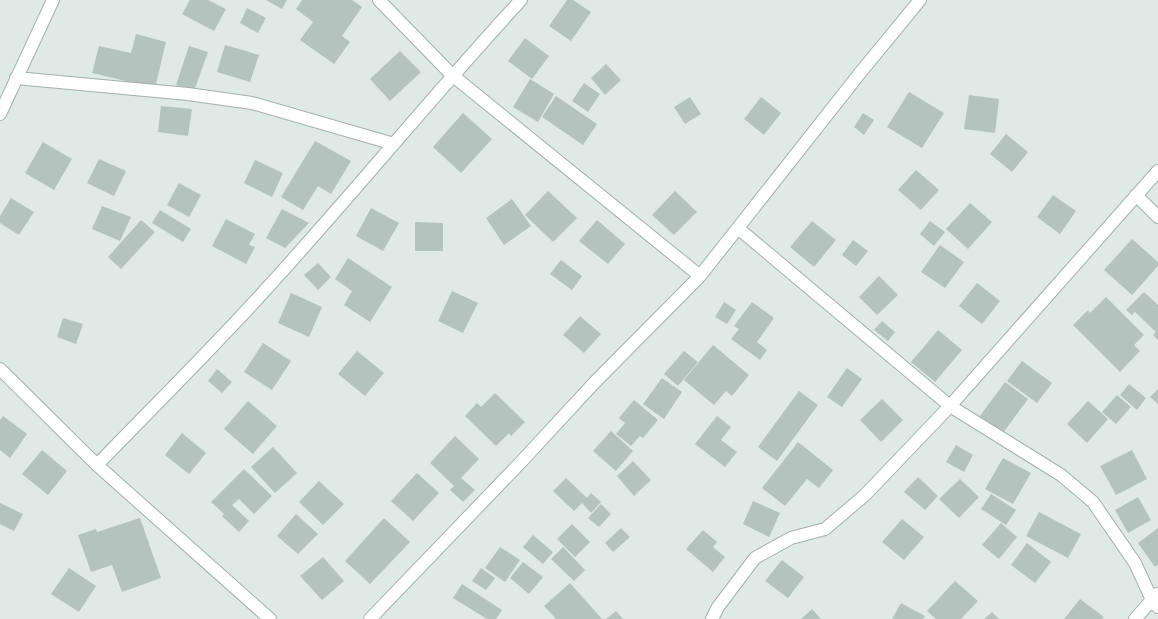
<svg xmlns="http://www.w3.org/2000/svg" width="1158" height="619" viewBox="0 0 1158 619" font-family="Jost,sans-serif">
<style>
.building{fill:#b4c3be}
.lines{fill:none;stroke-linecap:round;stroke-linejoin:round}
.street-casing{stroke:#a2b0ac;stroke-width:14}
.street{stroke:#fff;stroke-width:12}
</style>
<rect width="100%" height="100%" fill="#dfe9e5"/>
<path class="building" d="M190,0H208L226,9L214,31L182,14Z
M266,0H287L282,9Z
M302,0H352L362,7L342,36L350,42L334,64L300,40L313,22L296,9Z
M567,0H573L591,12L571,41L549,26Z
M247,8L266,18L258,33L240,23Z
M136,34L166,42L155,88L92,73L99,46L131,53Z
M525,38L549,56L532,79L508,61Z
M225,45L259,55L250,82L217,72Z
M189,46L208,52L194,91L176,85Z
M400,51L421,72L390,101L370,79Z
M606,64L621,80L605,95L591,78Z
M530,79L554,94L538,122L513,107Z
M584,83L600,94L588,112L572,101Z
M909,92L944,113L922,148L887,127Z
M969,95L999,99L995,133L964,129Z
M556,96L597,124L583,145L542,117Z
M690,97L701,114L685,124L674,107Z
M761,97L781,113L764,135L744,119Z
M161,106L192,109L188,136L158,132Z
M463,113L492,139L461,173L433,147Z
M863,113L874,120L864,135L854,127Z
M1006,134L1028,152L1012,172L990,154Z
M315,141L351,161L331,194L318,186L303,210L281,197Z
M43,142L72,159L54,190L25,173Z
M99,159L126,171L114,196L87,183Z
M255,160L283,173L272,197L244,183Z
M916,170L939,190L921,210L898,190Z
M179,183L201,195L189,217L167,205Z
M548,191L577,218L553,242L525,215Z
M675,191L697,212L674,235L652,215Z
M1053,195L1076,211L1060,234L1037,217Z
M11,198L34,212L19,235L0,223V216Z
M512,199L531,226L504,245L486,218Z
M970,203L992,222L968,249L946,229Z
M102,206L131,217L120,241L92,229Z
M371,208L399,223L383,251L356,236Z
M282,209L309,223L285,248L266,238Z
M160,210L191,229L183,242L152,223Z
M226,219L255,234L249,245L255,247L246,264L212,246Z
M141,220L155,232L121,269L108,257Z
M597,220L625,244L608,264L579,241Z
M812,221L836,240L814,267L790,247Z
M930,221L945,232L934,246L920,234Z
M415,222L443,223V251H415Z
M1132,239L1158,262V266L1132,295L1104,270Z
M853,240L868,251L856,266L842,255Z
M940,245L964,262L945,288L921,272Z
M348,258L392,287L370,322L344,305L352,291L335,279Z
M561,260L582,276L572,290L550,274Z
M318,263L331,277L318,290L304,275Z
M879,276L898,295L877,315L859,297Z
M977,283L1000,301L982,324L959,306Z
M452,291L478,303L463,333L438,321Z
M1144,292L1158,305V340L1153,335L1156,332L1135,312L1132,315L1126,310Z
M291,293L322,307L309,337L278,323Z
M1106,297L1144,335L1134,345L1140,351L1120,372L1073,325L1088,310L1090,313Z
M724,302L736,310L727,324L715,317Z
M752,302L774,318L757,342L767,350L760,360L731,339L739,329L734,326Z
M580,316L601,334L584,353L563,335Z
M63,318L83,324L76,344L57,337Z
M882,321L895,332L888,341L874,330Z
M938,330L962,350L935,382L911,362Z
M263,343L291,361L272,390L244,372Z
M713,345L749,375L732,396L726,391L714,405L684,380Z
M357,351L384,373L365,396L338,374Z
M684,351L698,362L678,386L664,374Z
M1022,361L1052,383L1037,403L1007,381Z
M847,368L862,379L842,407L827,397Z
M217,369L232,382L222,393L208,381Z
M662,378L682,392L664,419L643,404Z
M1005,382L1028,399L1003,433L980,416Z
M1129,384L1146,398L1137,410L1120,395Z
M1158,389V404L1150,397Z
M799,391L818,405L777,461L758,447Z
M495,393L525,422L511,436L509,433L496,446L465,416L477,403L481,407Z
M1117,395L1131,407L1116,424L1102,412Z
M882,399L903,420L881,442L860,420Z
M634,400L658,420L643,438L640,436L631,446L616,434L625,423L619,418Z
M248,401L277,426L253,454L224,429Z
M1088,401L1108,419L1087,443L1067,424Z
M3,416L27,434L10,458L0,450V420Z
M717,416L731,427L721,440L737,452L725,467L695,444Z
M611,431L633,451L616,471L593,451Z
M182,433L206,453L189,474L165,455Z
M455,436L479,459L461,478L475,490L463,502L450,490L454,486L430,463Z
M798,442L833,470L819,488L807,479L785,506L762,488Z
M956,445L973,455L964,472L946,462Z
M273,447L297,473L275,493L251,467Z
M42,450L67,471L48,495L22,474Z
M1132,450L1147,479L1116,495L1100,466Z
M1003,458L1031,473L1013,504L985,489Z
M633,461L651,480L634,496L617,476Z
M244,469L272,496L254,514L239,499L232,505L249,521L239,532L222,516L224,514L211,502Z
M417,473L439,493L413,521L391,501Z
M918,477L938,496L925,510L904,492Z
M566,478L587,498L591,493L601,502L591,513L582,503L574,511L553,491Z
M960,479L979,497L959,518L939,499Z
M319,481L344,504L323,525L299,502Z
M991,494L1016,510L1006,525L981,509Z
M1138,497L1151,520L1128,533L1115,510Z
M753,501L780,513L769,537L743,524Z
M0,503L23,514L14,531L0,524Z
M601,504L611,514L599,527L588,518Z
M1039,512L1081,534L1068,558L1026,536Z
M296,514L318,534L298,554L277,536Z
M140,518L161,578L122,592L112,565L91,572L78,535L96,529L97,532Z
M384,518L410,542L370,584L345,561Z
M902,519L924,537L904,560L882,542Z
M1001,523L1017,537L999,559L982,545Z
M572,524L590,542L575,557L557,539Z
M621,528L630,537L613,552L605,543Z
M1158,528V565L1155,567L1138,543Z
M703,530L717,542L713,547L725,557L713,572L686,549Z
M533,535L553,552L543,564L523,547Z
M1027,543L1051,562L1035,583L1011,565Z
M500,547L520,560L505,582L485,568Z
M563,547L585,570L574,581L551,559Z
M323,557L344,581L322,600L300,576Z
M782,560L804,577L788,598L765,581Z
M523,562L543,577L529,594L510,578Z
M69,568L96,586L79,612L51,594Z
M481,568L495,578L486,590L472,581Z
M955,581L978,601L961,619H936L927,611Z
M570,583L602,619H556L544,606Z
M462,584L502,610L496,619H487L453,598Z
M1080,599L1104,617L1102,619H1064Z
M901,603L925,616L923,619H892Z
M812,609L821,619H801Z
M616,611L623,619H606Z
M992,612L999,619H984Z"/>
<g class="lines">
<defs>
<path id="street" d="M379,0L452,75L700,276
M16,78L188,94L252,103L394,144
M0,114L53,0
M1136,195L1158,217
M739,229L950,406L1061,475L1093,502L1135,563L1152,600L1158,607
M0,369L97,465L270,619
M97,465C154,406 213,348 268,287C354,193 434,94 521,0
M370,619L521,462L595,382L700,276L860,73L920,0
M712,619L718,607L755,558L791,538L825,529L865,495L950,406L1158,171
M1135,619L1157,594"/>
</defs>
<use href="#street" class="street-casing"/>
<use href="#street" class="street"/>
</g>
</svg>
